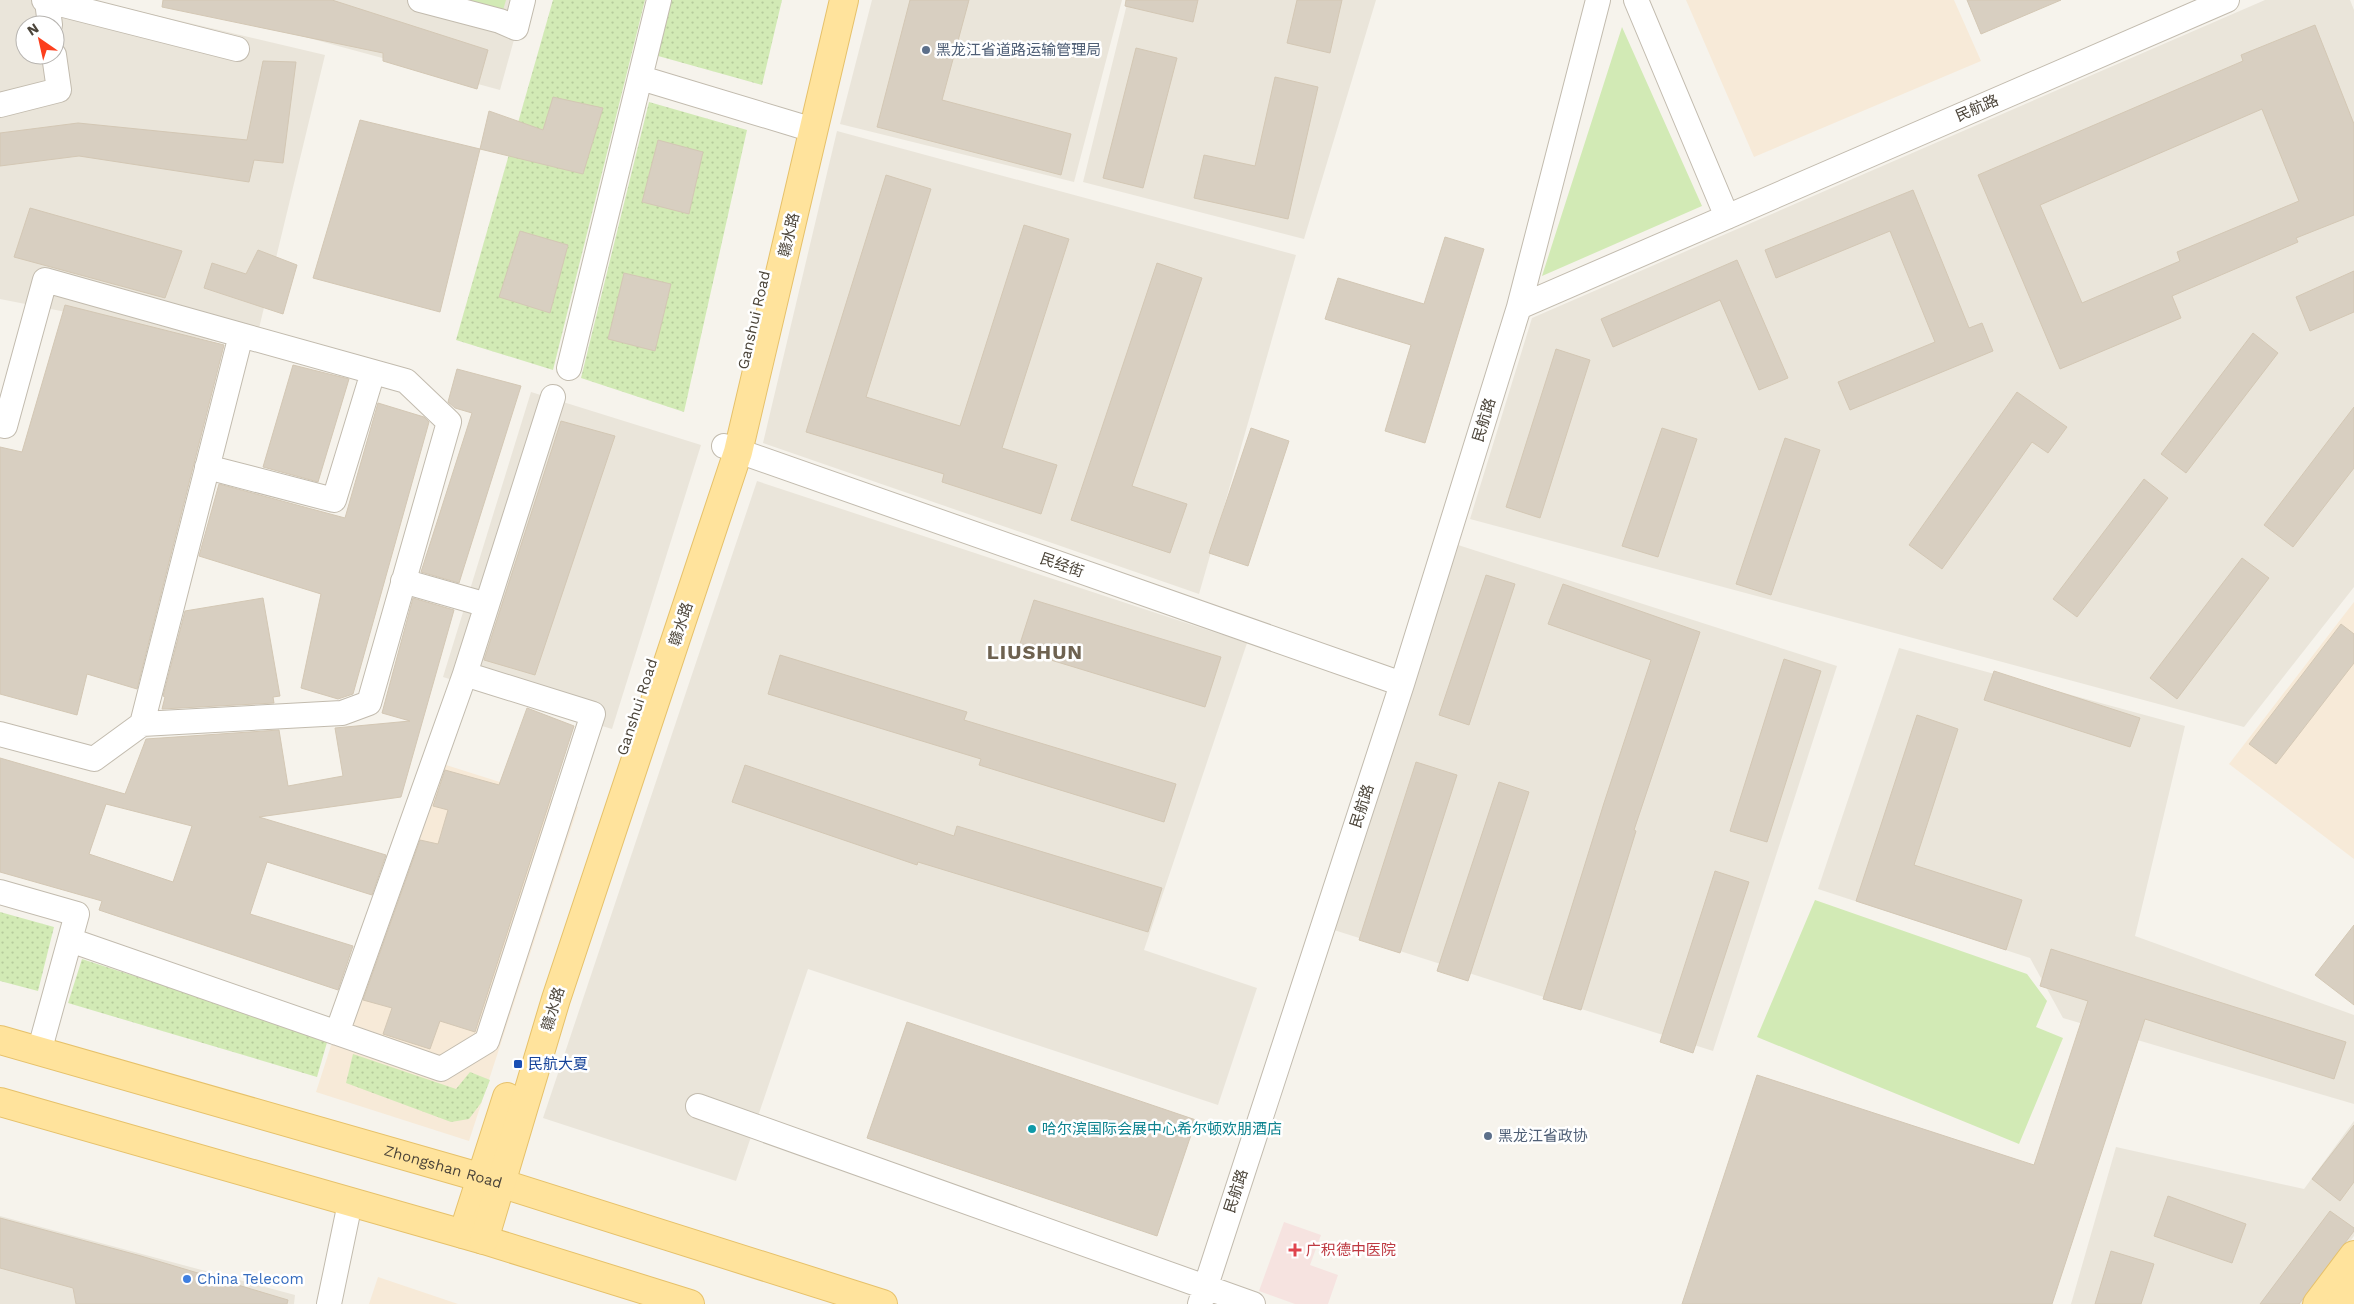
<svg xmlns="http://www.w3.org/2000/svg" width="2354" height="1304" viewBox="0 0 2354 1304" font-family="'Work Sans','Noto Sans SC',sans-serif">
<style>
.residential{fill:#eae5da;fill-rule:evenodd}
.commercial{fill:#f7ead8}
.medical{fill:#f6e3e0}
.grass{fill:url(#grass-dots)}
.park{fill:#d2eab5}
.building{fill:#d8cfc1;stroke:#d3c7b4;fill-rule:evenodd}
.lines{fill:none;stroke-linecap:round;stroke-linejoin:round}
.minor-casing{stroke:#c2bbae;stroke-width:26}
.major-casing{stroke:#e6c16a;stroke-width:30}
.minor{stroke:#fff;stroke-width:24}
.major{stroke:#ffe39c;stroke-width:28}
.service-dot{fill:#5c6f8a;stroke:#fff;stroke-width:2}
.transit-dot{fill:#1a4fb4;stroke:#fff;stroke-width:2}
.culture-dot{fill:#0f9aa8;stroke:#fff;stroke-width:2}
.health-dot{fill:#e0444e;stroke:#fff;stroke-width:2}
.shop-dot{fill:#3f7fe0;stroke:#fff;stroke-width:2}
.labels{text-anchor:middle;dominant-baseline:central;stroke-width:5;stroke-linejoin:round;paint-order:stroke}
.service-label{font-size:15px;fill:#4e5e75;stroke:#fff;text-anchor:start}
.street-label{font-size:15px;fill:#4b4439;stroke:#fff}
.transit-label{font-size:15px;fill:#164399;stroke:#fff;text-anchor:start}
.culture-label{font-size:15px;fill:#0d838f;stroke:#fff;text-anchor:start}
.health-label{font-size:15px;fill:#be3a42;stroke:#fff;text-anchor:start}
.shop-label{font-size:15px;fill:#366cbe;stroke:#fff;text-anchor:start}
.district-label{font-size:20px;font-weight:bold;letter-spacing:1px;fill:#6e6250;stroke:#fff}
</style>
<defs>
<pattern id="grass-dots" width="8" height="8" patternUnits="userSpaceOnUse" patternTransform="scale(1.25)"><rect width="8" height="8" fill="#d2eab5"/><path d="M2 2h.1M6 6h.1" fill="none" stroke="#b6ca9c" stroke-width="1.8" stroke-linecap="round"/></pattern>
</defs>
<rect width="100%" height="100%" fill="#f6f3ec"/>
<path class="residential" d="M0,0H92L325,55L254,349L0,299ZM25,25H55V55H25Z
M304,0H525L500,90L294,34Z
M872,0H1122L1074,182L840,124Z
M1128,0H1376L1304,239L1083,182Z
M2265,0H2350L2354,10V587L2244,727L1470,519L1532,318Z
M837,131L1296,255L1199,594L763,443Z
M531,392L701,445L612,729L443,677Z
M757,481L1247,643L1144,950L1257,988L1218,1105L808,969L736,1181L543,1118Z
M1458,545L1837,666L1713,1051L1334,930Z
M1899,648L2185,726L2135,936L2354,1015V1104L2063,1018L2030,958L1818,889Z
M2354,1121V1236L2303,1304H2071L2116,1147L2304,1189Z
M0,1216L295,1295L294,1304H0Z"/>
<path class="commercial" d="M1686,0H1954L1981,61L1754,157Z
M2354,602V859L2229,764Z
M424,758L578,807L469,1141L316,1092Z
M378,1277L458,1304H369Z"/>
<path class="medical" d="M1284,1222L1321,1235L1310,1265L1338,1275L1328,1304H1295L1259,1291Z"/>
<path class="grass" d="M553,0H645L553,370L456,340Z
M665,0H782L762,85L651,54Z
M649,102L747,130L684,412L581,378Z
M0,912L54,927L38,991L0,981Z
M82,959L328,1039L317,1077L68,1003Z
M353,1054L456,1089L470,1072L490,1080L481,1103L469,1119L451,1122L346,1083Z"/>
<path class="park" d="M420,0H506L500,21Z
M1622,27L1702,206L1542,276Z
M1815,900L2027,974L2047,1001L2036,1027L2063,1038L2019,1144L1757,1037Z"/>
<path class="building" d="M163,0H332L488,50L477,89L383,61V53L162,7Z
M910,0H969L942,100L1071,134L1061,175L877,127Z
M1126,0H1198L1193,22L1125,6Z
M1297,0H1342L1330,53L1287,43Z
M1967,0H2061L1981,34Z
M2315,25L2354,124V215L2296,238L2298,242L2172,296L2181,318L2060,369L1978,175L2243,61L2241,55ZM2262,109L2299,201L2177,252L2180,261L2082,303L2040,205Z
M1136,48L1177,58L1143,188L1103,178Z
M263,61L296,62L283,163L254,160L249,182L79,156L0,166V133L78,123L247,140Z
M1275,77L1318,87L1288,219L1194,198L1204,155L1255,166Z
M553,97L603,108L583,174L480,149L489,111L543,130Z
M360,120L480,149L440,312L313,278Z
M658,140L703,152L689,214L642,202Z
M886,175L931,189L866,397L960,426L1024,225L1069,239L1002,448L1057,465L1041,514L942,482L944,474L806,432Z
M1913,190L1969,328L1982,323L1993,351L1850,410L1838,382L1935,342L1890,231L1776,278L1765,250Z
M30,208L182,251L165,298L14,257Z
M520,231L568,245L550,313L499,297Z
M1445,237L1484,249L1425,443L1385,431L1411,345L1325,319L1338,278L1424,304Z
M258,250L297,265L283,314L204,288L212,263L246,274Z
M1737,260L1788,378L1759,390L1720,300L1613,347L1601,319Z
M1157,263L1202,278L1132,486L1187,504L1170,553L1071,520Z
M2354,271V312L2310,331L2296,297Z
M624,273L671,284L655,351L608,339Z
M65,305L224,345L137,689L87,674L77,715L0,694V447L22,452Z
M2253,333L2278,353L2186,473L2161,454Z
M1556,349L1590,360L1540,518L1506,507Z
M293,365L349,379L318,482L263,467Z
M457,369L521,386L459,583L421,572L472,413L455,408L448,402Z
M2017,392L2067,427L2048,453L2032,442L1942,569L1909,545Z
M378,403L424,417L429,422L353,694L338,699L301,688L321,594L199,556L219,484L345,518Z
M2354,407V468L2293,547L2264,525Z
M561,421L615,436L535,675L484,660Z
M1251,428L1289,441L1248,566L1209,553Z
M1662,428L1697,439L1658,557L1622,546Z
M1785,438L1820,450L1771,595L1736,584Z
M2144,479L2168,498L2077,617L2053,599Z
M2242,558L2269,578L2177,699L2150,678Z
M1486,575L1515,584L1469,725L1439,715Z
M1563,584L1700,632L1634,830L1636,831L1581,1010L1543,999L1604,803L1651,660L1548,624Z
M263,598L280,696L273,697L274,703L162,709L165,697L163,696L185,611Z
M413,598L454,610L401,797L259,817L386,855L372,895L267,862L250,914L353,946L338,990L99,910L102,901L0,872V758L125,794L146,739L279,730L288,786L343,776L335,728L410,721L382,713ZM106,804L192,826L173,882L89,854Z
M1034,600L1221,657L1205,707L1018,650Z
M2341,624L2354,634V663L2276,764L2249,744Z
M780,655L967,712L964,720L1176,784L1164,822L979,765L981,759L768,694Z
M1784,659L1821,671L1767,842L1730,831Z
M1994,671L2140,718L2130,747L1984,700Z
M527,708L574,726L475,1032L440,1021L430,1049L383,1034L392,1008L363,1000L420,840L438,844L448,810L433,806L445,770L499,785Z
M1917,715L1958,729L1914,865L2022,900L2006,950L1856,901Z
M1416,762L1457,775L1400,953L1359,940Z
M745,765L954,836L957,826L1162,888L1148,932L918,862L917,865L732,802Z
M1499,782L1529,792L1468,981L1437,971Z
M1715,871L1749,882L1693,1053L1660,1042Z
M2354,925V1005L2315,975Z
M2051,949L2346,1042L2334,1079L2145,1019L2052,1304H1682L1757,1075L2034,1165L2088,1001L2040,986Z
M907,1022L1196,1120L1157,1236L867,1138Z
M2354,1125V1182L2340,1201L2312,1179Z
M2168,1196L2246,1224L2232,1263L2154,1236Z
M2330,1211L2354,1228V1231L2299,1304H2260Z
M0,1218L141,1256L288,1300L287,1304H76L73,1288L0,1268Z
M2111,1251L2154,1264L2141,1304H2095Z"/>
<g class="lines">
<defs>
<path id="minor" d="M44,0L237,49
M420,0L500,21L516,28L523,0
M1636,0L1727,217
M47,1L50,25
M641,78L800,126
M0,105L59,90L54,55
M1519,307L1598,0
M569,368L659,0
M0,425L5,426L45,280L241,335L142,724L94,759L0,734
M724,446L1402,684
M207,467L334,500L373,372
M403,581L487,605
M142,724L342,713L369,703L449,422L406,381L241,335
M0,892L77,914L39,1052
M70,940L441,1069L487,1041L593,714L465,674L553,397
M337,1033L465,674
M698,1106L1253,1304
M329,1304L350,1203
M1200,1304L1402,684L1519,307L2227,0"/>
<g id="major">
<path id="s1" d="M0,1040L500,1183L883,1304"/>
<path d="M0,1102L484,1240L690,1304"/>
<path d="M463,1234L507,1097"/>
<path d="M484,1240L556,999L738,452L844,0"/>
<path d="M2317,1304L2354,1255"/>
<path d="M2341,1304L2354,1287"/>
</g>
</defs>
<use href="#minor" class="minor-casing"/>
<use href="#major" class="major-casing"/>
<use href="#minor" class="minor"/>
<use href="#major" class="major"/>
</g>
<g class="service-dot">
<circle cx="926" cy="50" r="5"/>
<circle cx="1488" cy="1136" r="5"/>
</g>
<rect class="transit-dot" x="513" y="1059" width="10" height="10" rx="2.5"/>
<circle class="culture-dot" cx="1032" cy="1129" r="5"/>
<path class="health-dot" d="M1292.5 1242.5h5v5h5v5h-5v5h-5v-5h-5v-5h5z"/>
<circle class="shop-dot" cx="187" cy="1279" r="5"/>
<g class="labels">
<g class="service-label">
<text x="936" y="50">黑龙江省道路运输管理局</text>
<text x="1498" y="1136">黑龙江省政协</text>
</g>
<g class="street-label">
<text transform="translate(1977 108) rotate(-23)">民航路</text>
<text transform="translate(789 235) rotate(-77)">赣水路</text>
<text transform="translate(754 320) rotate(-77)">Ganshui Road</text>
<text transform="translate(1484 420) rotate(-73)">民航路</text>
<text transform="translate(1062 565) rotate(19)">民经街</text>
<text transform="translate(681 624) rotate(-72)">赣水路</text>
<text transform="translate(637 707) rotate(-72)">Ganshui Road</text>
<text transform="translate(1362 806) rotate(-72)">民航路</text>
<text transform="translate(553 1009) rotate(-73)">赣水路</text>
<text stroke="none"><textPath href="#s1" startOffset="461">Zhongshan Road</textPath></text>
<text transform="translate(1236 1191) rotate(-72)">民航路</text>
</g>
<g class="transit-label">
<text x="528" y="1064">民航大夏</text>
</g>
<g class="culture-label">
<text x="1042" y="1129">哈尔滨国际会展中心希尔顿欢朋酒店</text>
</g>
<g class="health-label">
<text x="1306" y="1250">广积德中医院</text>
</g>
<g class="shop-label">
<text x="197" y="1279">China Telecom</text>
</g>
<g class="district-label">
<text x="1035" y="652">LIUSHUN</text>
</g>
</g>
<g transform="translate(40 40) rotate(326)"><circle r="24" fill="#ffffff" stroke="#b7b4b0"/>
<path d="M0-4L9 19L0 12L-9 19Z" fill="#fc3f1d"/>
<text y="-8" font-size="14" font-weight="bold" text-anchor="middle" fill="#4b4439">N</text>
</g>
</svg>
